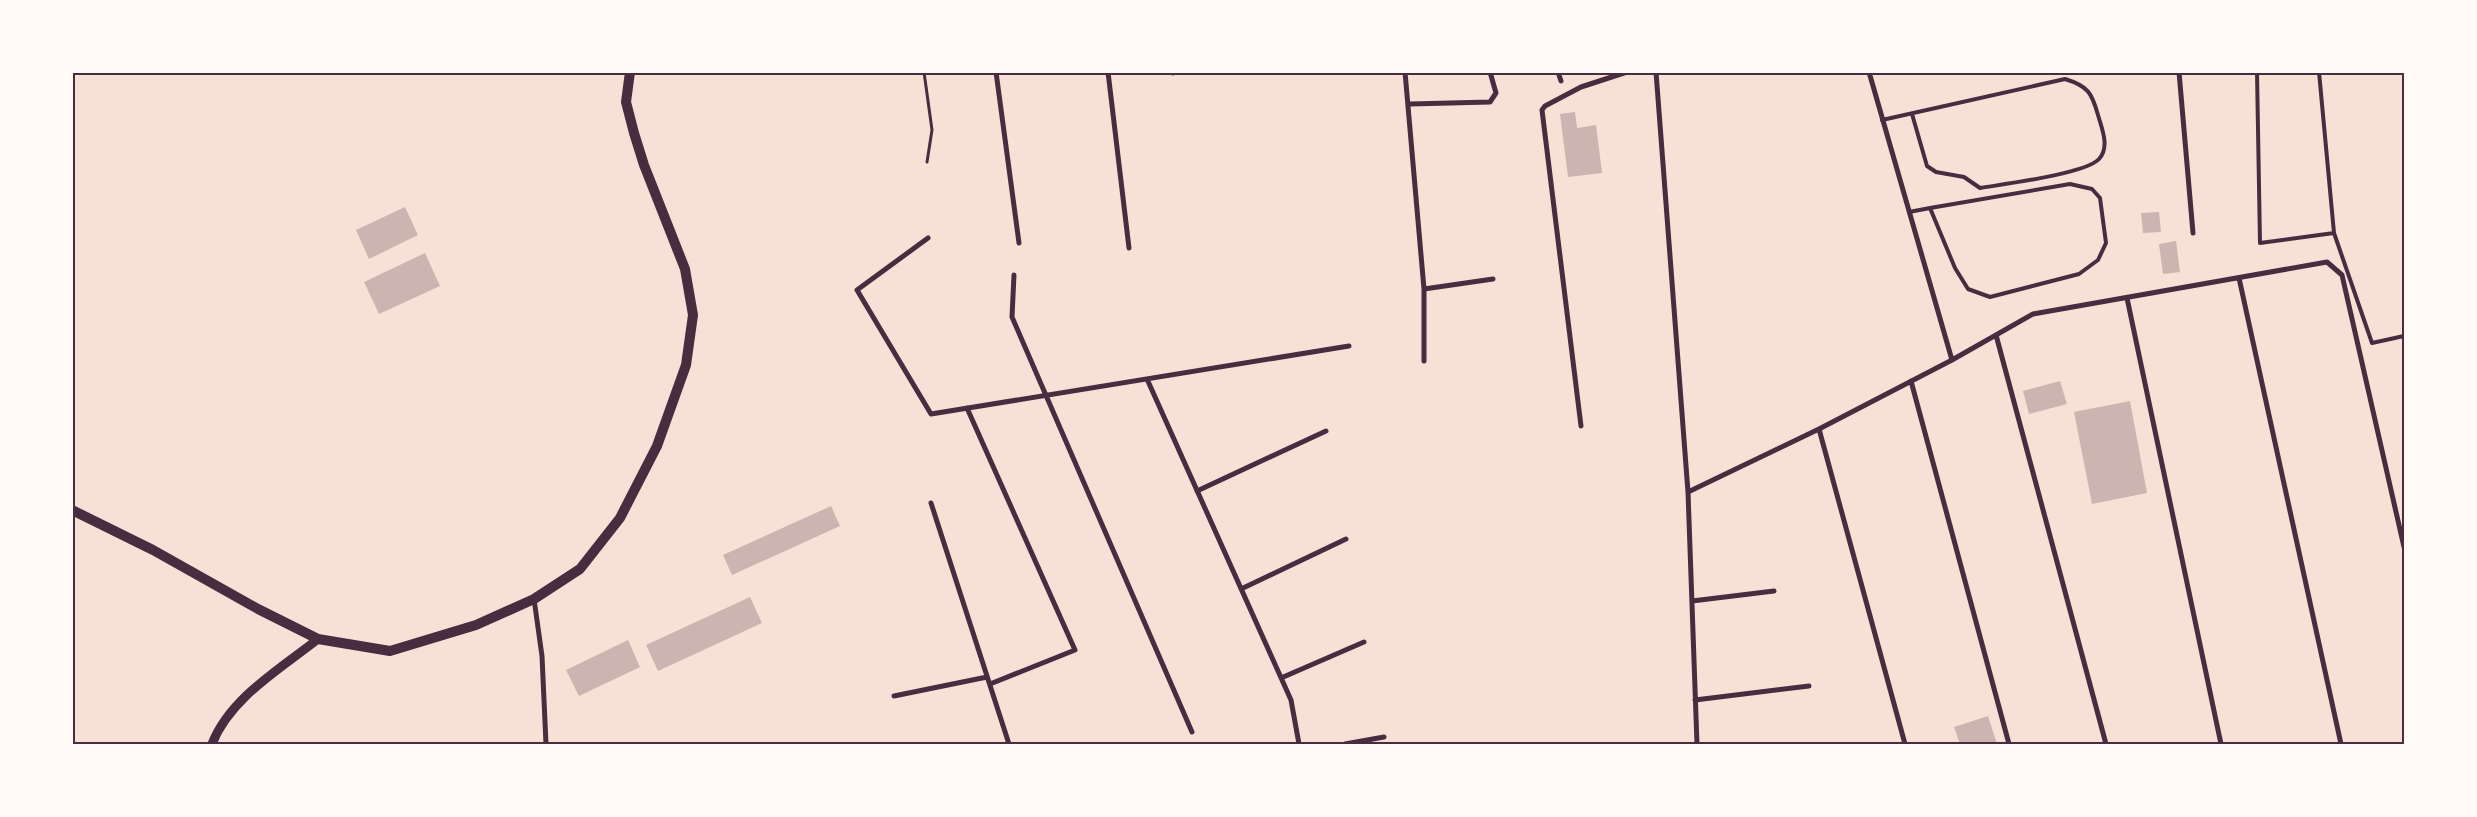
<svg xmlns="http://www.w3.org/2000/svg" width="2477" height="817" viewBox="0 0 2477 817" font-family="'Noto Serif',serif">
<style>
.building{fill:#ccb4b1}
.lines{fill:none;stroke-linecap:round;stroke-linejoin:round}
.path{stroke:#4a2c40;stroke-width:3}
.service{stroke:#4a2c40;stroke-width:4}
.minor{stroke:#4a2c40;stroke-width:5}
.tertiary{stroke:#4a2c40;stroke-width:9}
.secondary{stroke:#4a2c40;stroke-width:10}
.neatline{fill:none;stroke:#4a2c40;stroke-width:2}
</style>
<rect width="100%" height="100%" fill="#f7e1d7"/>
<path class="building" d="M1575,112L1577,128L1596,125L1602,173L1568,177L1560,114Z
M405,207L418,235L369,259L356,230Z
M2159,212L2161,232L2143,233L2141,213Z
M2176,241L2180,272L2163,274L2159,244Z
M425,253L440,286L379,314L364,282Z
M2060,381L2067,404L2029,414L2023,391Z
M2130,401L2147,493L2092,504L2074,412Z
M831,506L840,526L732,575L723,555Z
M750,597L762,623L658,671L646,645Z
M628,640L640,667L579,696L566,670Z
M1988,716L1997,744H1960L1954,727Z"/>
<g class="lines">
<path class="path" d="M924,72L932,130L927,162"/>
<path class="service" d="M2257,72L2260,243L2334,233L2319,72
M1882,120L2065,79C2088,86 2092,93 2098,115C2102,129 2110,147 2099,159C2085,174 2004,184 1980,188L1964,177L1936,172L1927,166L1912,114
M1909,212L1930,208L2070,184L2092,189L2100,198L2106,243L2098,260L2079,274L1990,297L1968,289L1955,268L1930,208
M2334,233L2372,343L2404,336"/>
<path class="minor" d="M996,72L1019,243
M1108,72L1129,248
M1405,72L1424,289V361
M1558,72L1561,81
M1656,72L1688,492L1697,744
M1869,72L1952,360L2033,314L2327,262L2342,275L2404,547
M2179,72L2193,233
M1173,73L1176,72
M1410,104L1490,102L1496,93L1490,72
M928,238L857,290L931,414L1349,346
M1014,275L1012,317L1192,732
M2239,278L2341,744
M1424,289L1493,279
M2127,298L2221,744
M1996,335L2106,744
M1147,379L1291,700L1299,744
M1911,381L2009,744
M967,408L1075,650L990,684
M1581,426L1542,110L1545,106L1581,87L1627,72
M1819,429L1905,744
M1197,491L1326,431
M1688,492L1819,429L1952,360
M931,503L1009,744
M1241,589L1346,539
M534,599L542,656L546,744
M1692,601L1774,591
M1281,678L1364,642
M894,696L987,677
M1695,700L1809,686
M1345,744L1384,737"/>
<path class="tertiary" d="M212,744C230,698 280,669 318,639"/>
<path class="secondary" d="M72,510L153,550L258,609L318,639L390,651L476,625L534,599L580,569L620,518L657,446L686,365L693,315L685,269L644,165L634,133L626,102L630,72"/>
</g>
<rect width="2477" height="817" fill="none" stroke="#fffaf5" stroke-width="148"/>
<rect x="74" y="74" width="2329" height="669" class="neatline"/>
</svg>
